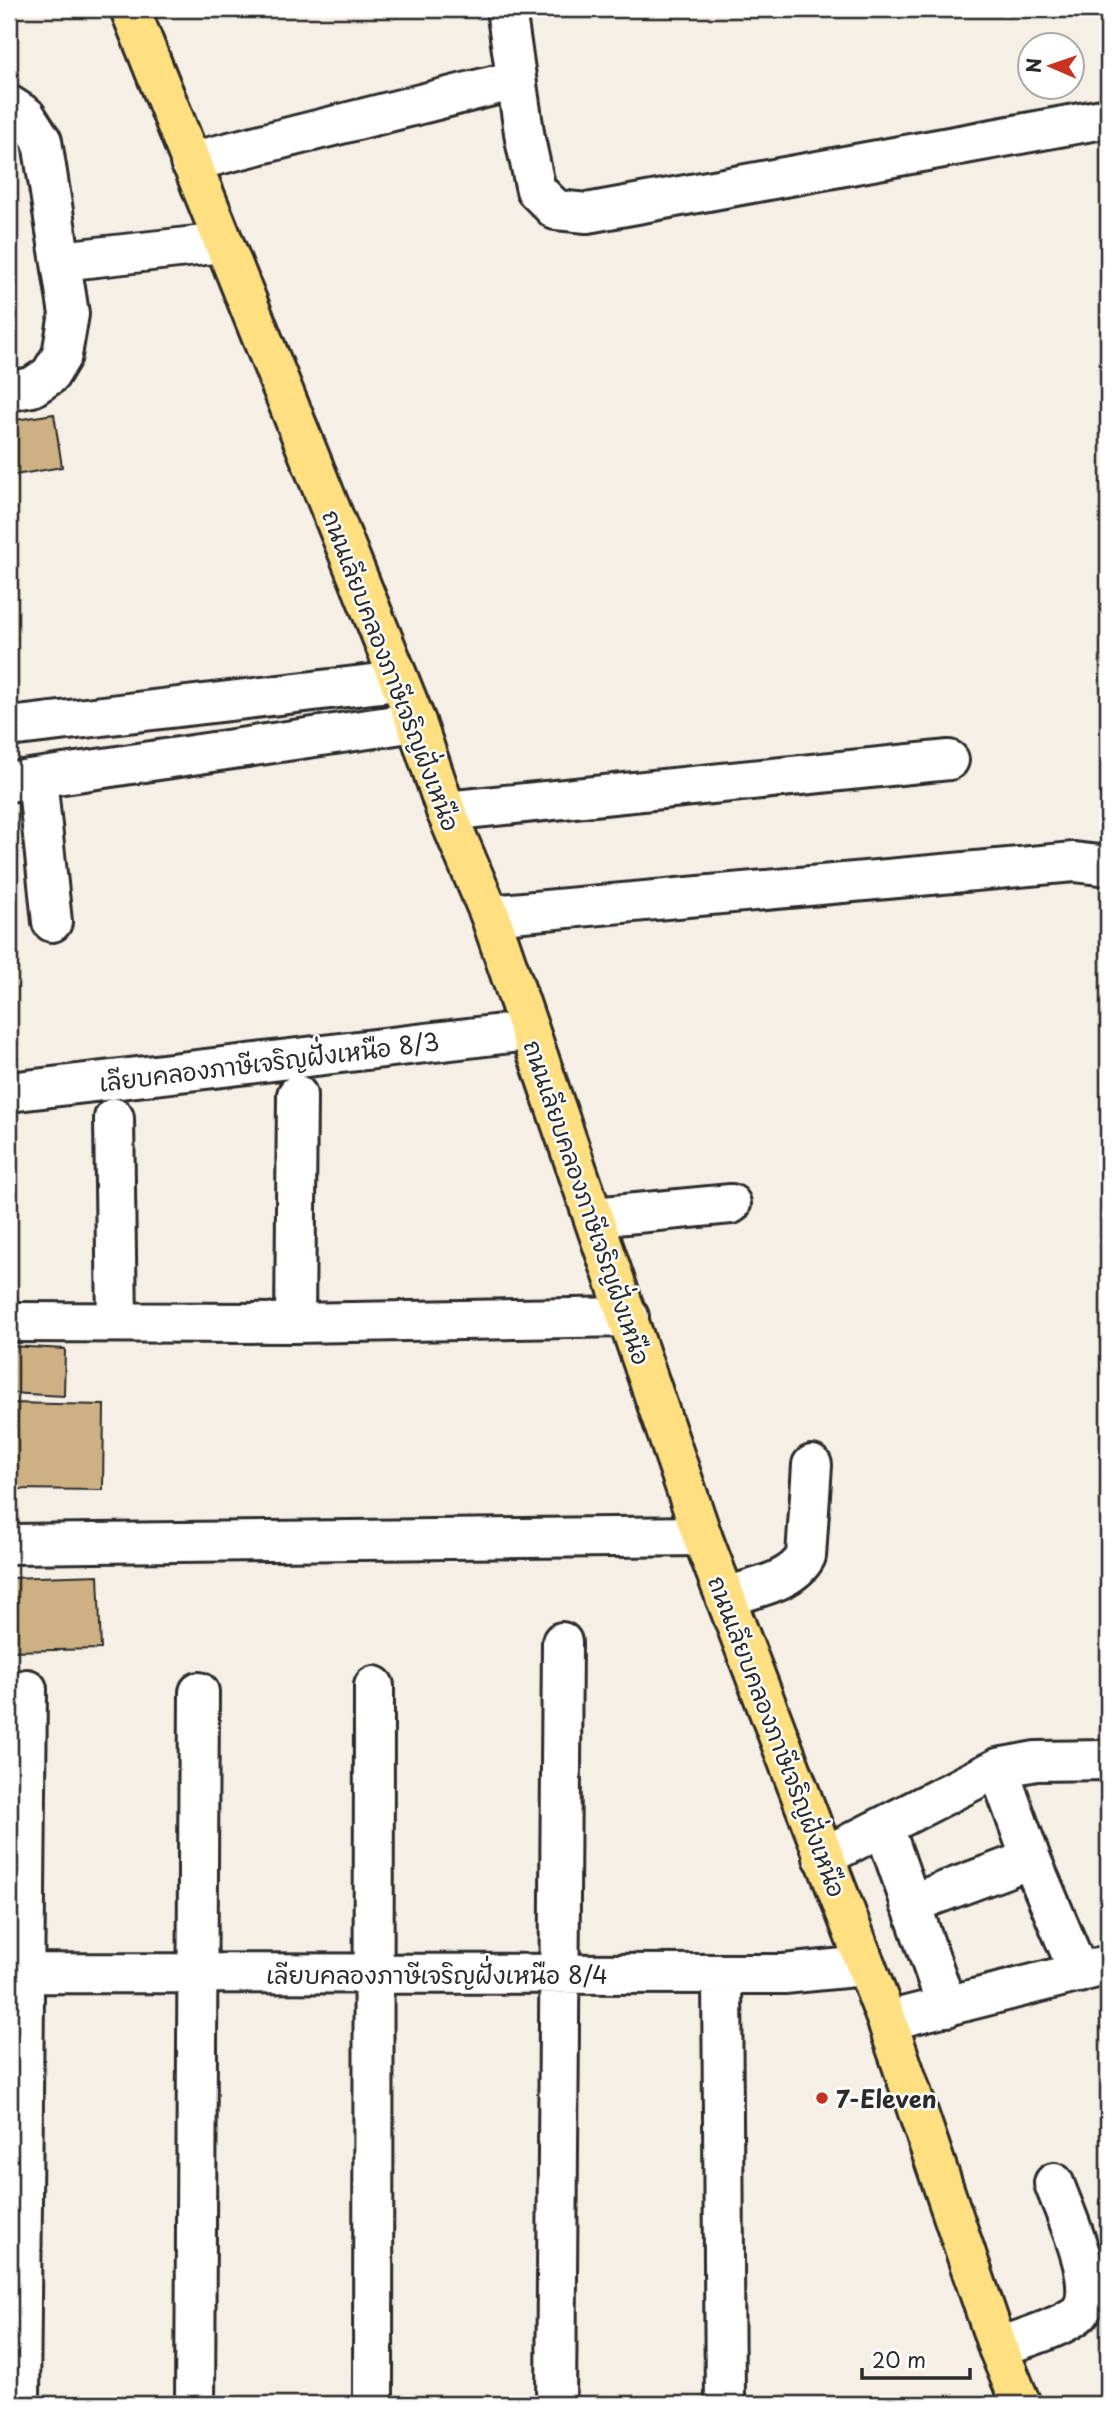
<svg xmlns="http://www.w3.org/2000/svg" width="1117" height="2413" viewBox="0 0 1117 2413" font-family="'Playpen Sans','Playpen Sans Thai',sans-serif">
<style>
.building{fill:#cdb182;stroke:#2b2b2b;stroke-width:2}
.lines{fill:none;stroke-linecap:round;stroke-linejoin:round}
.minor-casing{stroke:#2b2b2b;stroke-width:44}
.major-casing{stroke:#2b2b2b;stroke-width:44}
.minor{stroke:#fff;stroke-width:38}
.major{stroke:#ffdf80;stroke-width:38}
.poi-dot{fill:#c8321e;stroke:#fff;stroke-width:2.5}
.labels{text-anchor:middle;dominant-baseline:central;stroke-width:5;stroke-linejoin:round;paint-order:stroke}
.street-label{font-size:24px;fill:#2b2b2b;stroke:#fff}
.poi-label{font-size:24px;font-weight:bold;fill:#2b2b2b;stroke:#fff;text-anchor:start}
</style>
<rect width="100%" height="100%" fill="#f5efe6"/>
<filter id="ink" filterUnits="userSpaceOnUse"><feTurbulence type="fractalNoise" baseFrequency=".0143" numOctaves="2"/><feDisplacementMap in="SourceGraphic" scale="14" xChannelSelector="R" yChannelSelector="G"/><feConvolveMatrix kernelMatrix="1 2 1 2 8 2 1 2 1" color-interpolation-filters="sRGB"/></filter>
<g filter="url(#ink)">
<path class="building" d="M54,414L62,467L9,476V421Z
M9,1346L65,1349L64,1396L9,1393Z
M9,1403L104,1405L103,1490L9,1489Z
M98,1575L101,1649L9,1651V1578Z"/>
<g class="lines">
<defs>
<path id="minor" d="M506,9L525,139L536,190L556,210L587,213L1108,118
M9,105L26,116L42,141L69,314L62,355L50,375L32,387L9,391
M190,162L516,80
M61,261L223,243
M9,727L398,681
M37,778L52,922
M9,782L416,722
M446,811L949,760
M490,915L1074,862L1108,866
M9,1092L528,1031
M114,1118L117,1322
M594,1217L731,1204
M9,1322L295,1323L629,1317
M295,1323L297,1095
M9,1544L702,1536
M725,1597C752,1588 792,1583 806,1556L812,1465
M998,1768L1031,1859
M884,1827L947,2007
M823,1857L998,1768L1036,1761L1108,1760
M910,1904L1031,1859L1079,1973
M9,1973L784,1974L864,1966
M722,1974L725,2404
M887,2021L1108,1965
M998,2348C1022,2338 1053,2331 1075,2316C1106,2296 1064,2212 1054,2183
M20,2404L27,1689
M195,2404L199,1692
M373,2404L374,1686
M556,2404L562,1642"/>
<path id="major" d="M130,9L416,722L446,811L490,915L702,1536L887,2021L998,2348L1021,2404"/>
</defs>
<use href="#minor" class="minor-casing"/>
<use href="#major" class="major-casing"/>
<use href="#minor" class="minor"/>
<use href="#major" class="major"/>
</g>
</g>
<circle class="poi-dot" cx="822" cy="2098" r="7"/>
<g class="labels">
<g class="street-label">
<text transform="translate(392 670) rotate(69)">ถนนเลียบคลองภาษีเจริญฝั่งเหนือ</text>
<text transform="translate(269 1061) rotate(-7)">เลียบคลองภาษีเจริญฝั่งเหนือ 8/3</text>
<text transform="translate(588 1202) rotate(71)">ถนนเลียบคลองภาษีเจริญฝั่งเหนือ</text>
<text transform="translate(778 1736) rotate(69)">ถนนเลียบคลองภาษีเจริญฝั่งเหนือ</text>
<text x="437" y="1974">เลียบคลองภาษีเจริญฝั่งเหนือ 8/4</text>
</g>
<g class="poi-label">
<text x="836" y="2098">7-Eleven</text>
</g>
</g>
<rect width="1117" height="2413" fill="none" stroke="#fff" stroke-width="35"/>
<rect x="18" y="18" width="1082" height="2378" fill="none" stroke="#2b2b2b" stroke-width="2.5" filter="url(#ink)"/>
<g transform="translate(1051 66) rotate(272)"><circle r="33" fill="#ffffff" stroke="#aaaaaa" stroke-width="2"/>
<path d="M0-5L12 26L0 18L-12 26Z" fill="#c8321e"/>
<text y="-10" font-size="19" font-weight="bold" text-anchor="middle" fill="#2b2b2b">N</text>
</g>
<path d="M862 2368v10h108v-10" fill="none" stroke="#2b2b2b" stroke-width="3.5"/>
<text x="872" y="2368" font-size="21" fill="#2b2b2b" stroke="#ffffff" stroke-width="5" paint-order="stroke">20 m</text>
</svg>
